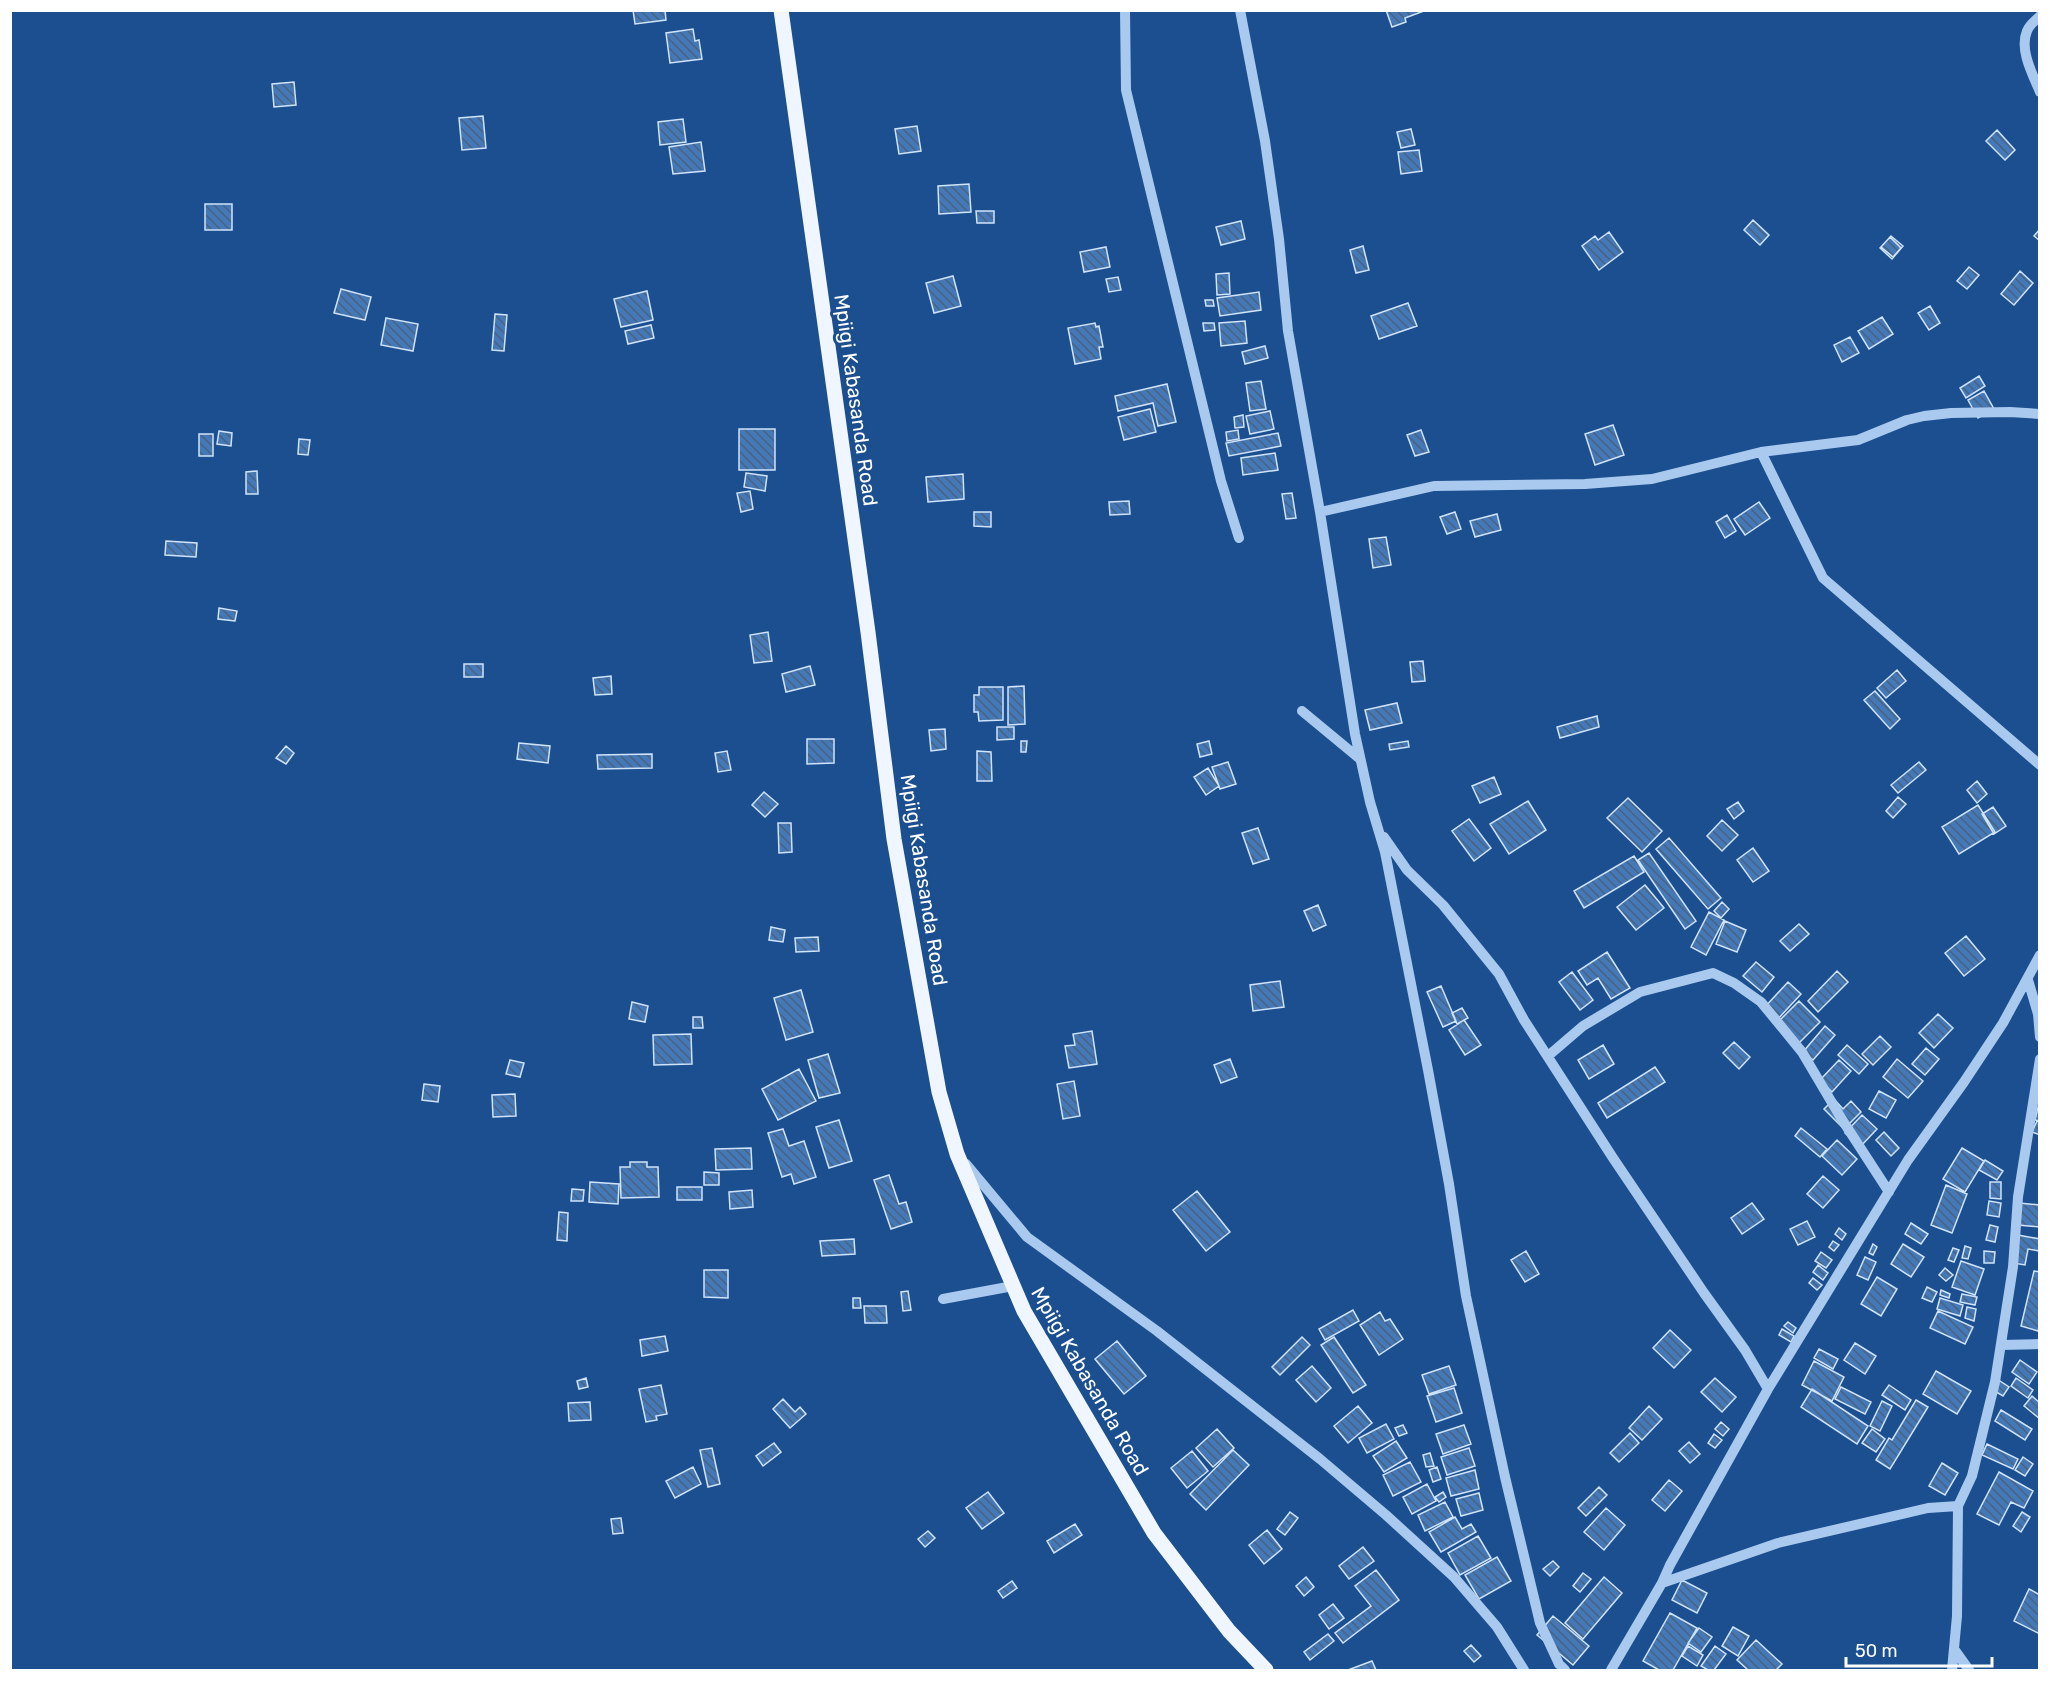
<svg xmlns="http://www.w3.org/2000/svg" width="2050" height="1681" viewBox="0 0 2050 1681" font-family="Rubik,sans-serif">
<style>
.building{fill:url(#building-back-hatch);stroke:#cfe3fa;stroke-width:1.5}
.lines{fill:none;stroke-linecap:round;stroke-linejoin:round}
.minor{stroke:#a9c9ee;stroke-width:10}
.major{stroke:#f0f6ff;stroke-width:15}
.labels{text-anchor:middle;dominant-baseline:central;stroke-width:6;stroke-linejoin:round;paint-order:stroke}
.street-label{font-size:20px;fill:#fff;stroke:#1b4f8f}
</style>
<defs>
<pattern id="building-back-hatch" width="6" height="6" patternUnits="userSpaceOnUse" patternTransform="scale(1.5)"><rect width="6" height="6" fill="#4478b7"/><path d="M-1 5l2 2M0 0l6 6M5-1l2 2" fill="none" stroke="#486282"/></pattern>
</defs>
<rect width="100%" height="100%" fill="#1b4f8f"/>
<path class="building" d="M633,10H665L666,20L635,24Z
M1386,10H1424V11L1405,18L1406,22L1392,27Z
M693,29L695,41L699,40L702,59L670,63L666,33Z
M294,82L296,105L274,107L272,84Z
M483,116L486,148L462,150L459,118Z
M683,119L686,142L660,145L658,122Z
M917,126L921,151L899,154L895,129Z
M1411,129L1415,145L1401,148L1397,132Z
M1997,130L2015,150L2005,160L1986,141Z
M701,142L705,171L673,174L669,147Z
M1419,150L1422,171L1401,174L1398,152Z
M969,184L971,212L939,214L938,186Z
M205,204H232V230H205Z
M976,211H994V223H977Z
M1753,220L1769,235L1760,245L1744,230Z
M1241,221L1245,239L1221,245L1216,227Z
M2040,229V241L2034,236Z
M1609,232L1623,252L1599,270L1582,246L1595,236L1598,240Z
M1891,236L1903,246L1892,259L1880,248Z
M1890,237L1901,248L1893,257L1881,247Z
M1363,246L1369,270L1356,273L1350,250Z
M1106,247L1110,267L1084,272L1080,252Z
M1969,267L1979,275L1967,289L1957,281Z
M2020,271L2033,283L2014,305L2001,294Z
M1229,273L1230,294L1217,295L1216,274Z
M953,276L961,306L934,313L926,283Z
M1118,277L1121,290L1109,292L1106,279Z
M341,289L371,297L365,320L334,313Z
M647,291L653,320L621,327L614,299Z
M1259,292L1261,310L1220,316L1217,298Z
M1205,300H1213L1214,306H1206Z
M1408,303L1417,326L1379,339L1371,316Z
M1930,306L1940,323L1929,330L1918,313Z
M495,314L507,315L504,351L492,350Z
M1882,317L1893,334L1869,349L1858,331Z
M386,318L418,324L413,351L381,345Z
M1245,321L1247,343L1221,346L1219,323Z
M1095,323L1096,327L1099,326L1103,347H1099L1101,359L1075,364L1068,328Z
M1203,323H1214L1215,330L1204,331Z
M651,325L654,338L628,344L625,331Z
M1850,337L1859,353L1842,362L1834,345Z
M1265,346L1268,358L1245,364L1242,352Z
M1979,376L1985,386L1966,398L1960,388Z
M1261,381L1266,409L1250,411L1246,383Z
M1167,384L1176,422L1158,426L1153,403L1118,411L1115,396Z
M1984,391L1994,409L1978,418L1968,400Z
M1150,409L1156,432L1124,440L1118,417Z
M1270,411L1274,429L1250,434L1246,416Z
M1243,415L1244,427L1235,428L1234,417Z
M1613,425L1624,455L1595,465L1585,434Z
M739,429H775V470H739Z
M1238,430L1239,439L1227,441L1226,432Z
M1421,430L1429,452L1415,456L1407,435Z
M219,431L232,433L231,446L217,444Z
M1278,433L1281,446L1229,456L1226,443Z
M199,434H213V456H199Z
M299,439L310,440L308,455L298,454Z
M1275,453L1278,470L1243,475L1241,458Z
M257,471L258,494H246V472Z
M746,473L767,476L765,491L744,487Z
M963,474L964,499L928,502L926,477Z
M750,491L753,509L741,512L737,493Z
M1292,493L1296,518L1286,519L1282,494Z
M1129,501L1130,514L1110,515L1109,502Z
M1759,502L1770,518L1745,535L1734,519Z
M974,512H991V527L974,526Z
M1455,512L1461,529L1447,534L1440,517Z
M1497,514L1501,530L1475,537L1470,521Z
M1727,515L1736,531L1725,538L1716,522Z
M1386,537L1391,565L1373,568L1369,539Z
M166,541L197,543L196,557L165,555Z
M219,608L237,611L235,621L218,619Z
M768,632L772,661L754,663L750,635Z
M1423,661L1425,681L1412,682L1410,662Z
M464,664H483V677H464Z
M810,666L815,685L786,692L782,674Z
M1897,670L1906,681L1886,698L1877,688Z
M611,676L612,694L595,695L593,678Z
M1024,686L1025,724L1008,725V687Z
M979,687H1003V720L979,721L978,712H974V695H979Z
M1875,691L1900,719L1890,729L1864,700Z
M1397,703L1402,723L1370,730L1365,710Z
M1597,716L1599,727L1560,738L1557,727Z
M997,727H1014V739L997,740Z
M945,729L946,749L931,751L929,730Z
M807,739H834V763L807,764Z
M1021,741H1027L1026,752H1021Z
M1209,741L1212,754L1200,757L1197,744Z
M1408,741L1409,747L1390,750L1389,744Z
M519,743L550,746L548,763L517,759Z
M286,746L294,753L286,764L276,758Z
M727,751L731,770L718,772L715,753Z
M977,751L991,752L992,781H977Z
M652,754V768L598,769L597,755Z
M1228,762L1236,784L1220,789L1212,767Z
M1919,762L1926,770L1898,793L1891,785Z
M1208,768L1219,786L1206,795L1194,777Z
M1494,777L1501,794L1480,803L1472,786Z
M1977,781L1987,794L1977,803L1967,790Z
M764,792L778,804L765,817L752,805Z
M1898,797L1906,804L1893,818L1886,811Z
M1628,798L1662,831L1642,852L1607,818Z
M1528,801L1546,830L1509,854L1490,824Z
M1738,802L1744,811L1734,819L1727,809Z
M1978,805L1995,832L1959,854L1942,827Z
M1993,807L2006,826L1994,834L1982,814Z
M1469,819L1491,848L1474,861L1452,831Z
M1722,820L1738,835L1722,851L1707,836Z
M778,823H791L792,852L779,853Z
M1258,828L1269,859L1253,864L1242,833Z
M1669,838L1721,898L1708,909L1656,849Z
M1753,848L1769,871L1753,882L1737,860Z
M1649,853L1696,921L1685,929L1638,860Z
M1634,856L1644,872L1584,908L1574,891Z
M1645,885L1664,908L1636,930L1617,907Z
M1722,902L1729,909L1721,918L1714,911Z
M1318,905L1326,925L1313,931L1304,911Z
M1709,912L1724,920L1706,955L1691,947Z
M1725,921L1746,930L1737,952L1716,944Z
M1799,924L1809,934L1790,951L1780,941Z
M771,927L785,930L783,942L769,940Z
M1966,936L1985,959L1964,976L1945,953Z
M818,937L819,951L796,952L795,938Z
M1607,952L1630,988L1611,999L1598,978L1587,985L1578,971Z
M1756,962L1774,977L1762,992L1743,976Z
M1837,971L1848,982L1818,1012L1808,1001Z
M1572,972L1593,1000L1580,1010L1559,982Z
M1280,981L1284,1007L1253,1011L1250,985Z
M1788,982L1801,994L1777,1020L1764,1008Z
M1441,986L1456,1021L1443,1027L1427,992Z
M801,990L813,1032L786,1040L774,998Z
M1799,1001L1820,1022L1799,1043L1778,1022Z
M632,1002L648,1006L645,1022L629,1019Z
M1462,1008L1468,1018L1457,1024L1452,1013Z
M1938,1014L1953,1028L1934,1048L1919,1033Z
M693,1017H702L703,1028H693Z
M1464,1020L1481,1045L1465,1055L1449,1030Z
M1825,1026L1835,1035L1813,1060L1803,1052Z
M1092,1031L1097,1064L1069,1068L1065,1046L1075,1045L1073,1034Z
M691,1034L692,1064L654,1065L653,1035Z
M1880,1036L1891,1047L1873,1065L1862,1054Z
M1734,1042L1750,1057L1739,1069L1723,1053Z
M1603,1045L1614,1064L1589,1079L1578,1060Z
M1847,1045L1868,1064L1859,1074L1838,1055Z
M1926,1048L1939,1059L1925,1075L1912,1064Z
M828,1054L840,1093L819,1098L808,1060Z
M1230,1059L1237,1077L1221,1083L1214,1065Z
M1897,1059L1923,1081L1908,1098L1883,1077Z
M510,1060L524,1063L520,1077L506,1074Z
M1839,1060L1851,1071L1832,1092L1820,1080Z
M1655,1067L1665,1082L1607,1118L1598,1103Z
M799,1069L816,1101L778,1120L762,1089Z
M1074,1081L1080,1116L1063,1119L1057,1084Z
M424,1084L440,1086L438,1102L422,1100Z
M1879,1091L1896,1100L1886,1118L1869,1109Z
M515,1094L516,1116L493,1117L492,1095Z
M1834,1099L1843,1109L1851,1101L1861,1112L1844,1129L1824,1109Z
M2040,1099V1121L2035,1120Z
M1862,1115L1877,1129L1860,1147L1845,1133Z
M839,1120L852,1161L829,1168L816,1127Z
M2037,1121L2040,1122V1135L2032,1132Z
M1801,1128L1827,1149L1820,1157L1795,1136Z
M783,1129L789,1146L804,1141L816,1177L794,1184L791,1174L782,1177L768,1133Z
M1884,1132L1899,1148L1891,1156L1876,1140Z
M1837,1140L1857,1159L1842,1175L1822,1156Z
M751,1148L752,1169L716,1170L715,1149Z
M1962,1148L1984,1161L1965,1192L1943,1179Z
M1985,1160L2003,1171L1997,1180L1979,1170Z
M630,1162H647V1167H658L659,1197L621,1198L620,1167H630Z
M704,1172L719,1173V1185H704Z
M889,1175L899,1204L906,1202L912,1222L891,1229L874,1180Z
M1823,1176L1839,1190L1823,1208L1807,1194Z
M590,1182L619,1184L618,1204L589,1202Z
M1990,1182H2001V1199L1990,1198Z
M1946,1185L1967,1194L1952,1233L1931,1225Z
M677,1187H702V1200H677Z
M572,1189L584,1190L583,1201H571Z
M752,1190L753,1207L730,1209L729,1192Z
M1197,1191L1230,1232L1206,1251L1173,1210Z
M1989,1201L2001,1203L1999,1217L1987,1215Z
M1752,1203L1764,1219L1742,1234L1731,1218Z
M2019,1203L2040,1205V1227L2018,1225Z
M559,1212L568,1213L567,1241L557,1240Z
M1807,1221L1815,1237L1798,1245L1790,1229Z
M1911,1223L1928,1234L1921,1244L1905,1234Z
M1990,1225L1998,1227L1995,1242L1986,1240Z
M1839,1228L1846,1234L1842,1240L1835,1234Z
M2018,1235L2040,1239V1251L2028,1249L2025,1265L2013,1263Z
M854,1239L855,1254L822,1256L820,1241Z
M1833,1241L1839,1245L1834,1251L1829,1247Z
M1873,1244L1877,1247L1873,1255L1869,1253Z
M1903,1244L1924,1257L1911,1277L1891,1264Z
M1965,1246L1971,1248L1968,1259L1962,1258Z
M1953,1248L1959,1250L1954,1262L1948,1260Z
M1526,1251L1539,1274L1525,1282L1511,1260Z
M1984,1251L1995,1252L1994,1263H1984Z
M1821,1252L1832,1260L1826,1268L1815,1261Z
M1865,1257L1876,1262L1868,1280L1857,1275Z
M1961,1261L1984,1269L1975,1295L1952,1287Z
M1818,1265L1828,1273L1823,1280L1813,1272Z
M1945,1268L1953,1275L1946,1281L1939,1275Z
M704,1270H728V1298L704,1297Z
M2034,1271L2040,1272V1324L2038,1331L2021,1326Z
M1877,1277L1897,1289L1881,1316L1861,1304Z
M1813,1278L1822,1285L1817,1290L1809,1283Z
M1927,1287L1937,1292L1932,1302L1922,1298Z
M1941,1290L1950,1294L1949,1298L1940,1295Z
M908,1291L911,1310L903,1311L901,1292Z
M1962,1294L1977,1297L1975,1305L1960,1302Z
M853,1298H860L861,1308H853Z
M1940,1298L1963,1305L1960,1316L1937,1309Z
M864,1306H886L887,1323H865Z
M1967,1307L1976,1309L1974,1321L1965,1318Z
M1353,1310L1359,1321L1325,1340L1319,1329Z
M1938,1311L1973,1327L1965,1344L1930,1328Z
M1380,1312L1385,1321L1390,1319L1403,1339L1379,1355L1360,1325Z
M1788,1322L1796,1328L1793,1333L1784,1326Z
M1782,1329L1794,1336L1791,1342L1779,1335Z
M1670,1330L1691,1350L1674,1368L1653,1348Z
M665,1336L668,1351L642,1356L640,1340Z
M1302,1337L1310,1345L1280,1375L1272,1367Z
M1334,1337L1366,1385L1353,1393L1321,1345Z
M1117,1341L1146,1376L1124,1394L1095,1359Z
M1855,1343L1876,1356L1865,1374L1844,1360Z
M1819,1349L1838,1359L1833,1369L1814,1358Z
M2020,1360L2037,1372L2029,1384L2012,1372Z
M1814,1361L1844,1377L1832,1401L1802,1385Z
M1312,1366L1331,1388L1316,1402L1296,1380Z
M1449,1366L1456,1385L1429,1394L1422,1375Z
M1936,1371L1971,1391L1957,1414L1923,1394Z
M586,1378L588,1387L579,1389L577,1381Z
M1715,1378L1736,1397L1722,1412L1701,1392Z
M2016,1378L2033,1390L2028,1398L2011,1386Z
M1997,1379L2009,1387L2003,1396L1991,1389Z
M661,1385L667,1414L656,1416L657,1420L646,1422L639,1389Z
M1889,1385L1911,1400L1905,1410L1882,1395Z
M1841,1387L1871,1402L1865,1414L1835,1399Z
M1454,1388L1462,1413L1436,1422L1427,1396Z
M1812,1389L1868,1426L1857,1444L1801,1407Z
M2032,1396L2040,1403V1419L2024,1406Z
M783,1399L795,1412L800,1407L806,1414L790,1428L773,1409Z
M1916,1400L1928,1407L1890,1469L1876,1460L1889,1438L1892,1440Z
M1882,1401L1892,1406L1880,1431L1870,1426Z
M590,1402L591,1420L569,1421L568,1403Z
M1358,1406L1372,1423L1348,1443L1334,1426Z
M1649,1406L1662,1419L1642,1440L1629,1428Z
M2001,1410L2032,1429L2025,1440L1995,1421Z
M1721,1422L1729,1429L1723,1436L1715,1429Z
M1386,1424L1394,1439L1367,1453L1359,1438Z
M1403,1425L1407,1433L1399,1436L1395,1428Z
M1464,1425L1471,1444L1443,1454L1436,1434Z
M1217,1429L1234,1448L1213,1467L1196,1448Z
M1872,1429L1885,1439L1876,1452L1862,1443Z
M1630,1433L1639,1443L1619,1462L1610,1453Z
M1714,1434L1722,1440L1715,1448L1708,1443Z
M1396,1441L1407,1458L1384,1472L1373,1456Z
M1689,1442L1700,1454L1690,1463L1679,1451Z
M774,1443L781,1452L763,1466L756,1456Z
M1987,1444L2018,1459L2013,1469L1982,1455Z
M712,1448L720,1484L708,1487L700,1450Z
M1469,1448L1475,1466L1447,1475L1441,1457Z
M1233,1450L1249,1465L1206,1510L1190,1494Z
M1192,1451L1208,1471L1187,1488L1171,1468Z
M1430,1453L1434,1466L1426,1467L1423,1455Z
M2023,1457L2033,1464L2025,1476L2015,1470Z
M1410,1462L1421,1482L1393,1496L1383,1475Z
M1942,1463L1958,1473L1945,1495L1929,1486Z
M693,1467L701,1484L675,1498L666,1481Z
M1437,1467L1441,1479L1433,1482L1429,1470Z
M1475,1470L1479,1489L1451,1496L1446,1478Z
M1999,1472L2033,1491L2024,1508L2011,1502L1999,1525L1977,1514Z
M1669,1480L1682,1491L1665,1511L1652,1500Z
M1427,1484L1436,1501L1412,1514L1403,1497Z
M1599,1487L1607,1495L1586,1516L1578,1508Z
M988,1492L1004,1513L982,1529L966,1508Z
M1443,1492L1446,1497L1439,1502L1435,1497Z
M1479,1493L1483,1510L1461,1516L1456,1499Z
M1445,1502L1453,1517L1425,1531L1418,1515Z
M1606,1508L1625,1525L1604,1550L1584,1532Z
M1290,1512L1298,1518L1285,1535L1277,1529Z
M2022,1512L2030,1517L2021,1532L2013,1526Z
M1455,1517L1462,1529L1471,1524L1476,1532L1441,1552L1429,1532Z
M621,1518L623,1533L613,1534L611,1519Z
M1075,1524L1082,1535L1054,1553L1047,1541Z
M1267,1530L1282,1549L1264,1564L1249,1545Z
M928,1531L935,1538L925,1547L918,1539Z
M1478,1536L1491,1558L1460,1575L1448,1553Z
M1363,1547L1374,1561L1349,1579L1339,1566Z
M1497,1557L1511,1581L1479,1599L1465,1575Z
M1553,1561L1559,1567L1550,1576L1543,1569Z
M1376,1570L1399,1600L1343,1643L1335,1633L1371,1606L1355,1586Z
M1583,1573L1591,1579L1580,1592L1573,1586Z
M1306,1577L1314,1587L1304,1596L1296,1586Z
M1604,1577L1622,1593L1583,1639L1565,1623Z
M1682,1580L1707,1593L1697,1613L1672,1600Z
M1012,1581L1017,1588L1003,1598L998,1591Z
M2029,1589L2040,1595V1634L2014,1621Z
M1333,1604L1344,1618L1329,1629L1319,1615Z
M1670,1613L1697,1628L1673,1670H1659L1643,1661Z
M1553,1616L1589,1646L1573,1665L1537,1635Z
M1733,1627L1749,1636L1738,1656L1722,1646Z
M1699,1628L1712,1637L1701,1652L1688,1643Z
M1328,1634L1334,1641L1310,1660L1304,1652Z
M1756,1640L1782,1664L1776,1670H1748L1737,1660Z
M1471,1645L1481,1656L1474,1662L1464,1651Z
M1688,1646L1703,1655L1697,1666L1682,1656Z
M1715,1646L1726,1654L1714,1670H1708L1701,1666Z
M1372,1661L1376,1670H1348Z"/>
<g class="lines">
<path class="minor" d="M1125,10L1126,90L1221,481L1239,538
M1240,10L1265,141L1279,239L1288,331L1320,512L1355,734L1370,802L1385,852L1428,1070L1449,1184L1466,1296L1505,1477L1540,1623L1559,1664L1565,1670
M2040,16C2035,21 2029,25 2027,31C2019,50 2033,75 2040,92
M1761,452L1823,578L2040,765
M1320,512L1434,486L1585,484L1652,479L1761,452L1858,440L1907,420L1924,416L1951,413L2010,412L2040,414
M1302,711L1360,759
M1384,837L1407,870L1443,905L1499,974L1524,1020L1613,1158L1704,1293L1745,1350L1768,1389
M2028,980L2038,1014L2040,1037
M1548,1056L1583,1026L1640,992L1713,973L1734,983L1761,1002L1802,1052L1841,1118L1889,1192
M966,1164L1027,1237L1157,1331L1320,1459L1386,1515L1454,1577L1497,1627L1524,1670
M943,1299L1013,1286
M2001,1345L2040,1344
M1662,1583L1778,1543L1928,1508L1958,1506
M1954,1649L1969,1670
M1611,1670L1662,1583L1670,1565L1768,1389L1908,1160L1964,1082L2003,1023L2040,955
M1952,1670L1957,1616L1958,1506L1972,1476L1995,1382L2013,1267L2018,1197L2040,1059"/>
<path class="major" d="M781,10L868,632L894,839L939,1092L957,1154L1024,1311L1154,1533L1229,1631L1266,1670"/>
</g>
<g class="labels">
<g class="street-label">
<text transform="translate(856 400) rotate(82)">Mpiigi Kabasanda Road</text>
<text transform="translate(924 880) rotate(81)">Mpiigi Kabasanda Road</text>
<text transform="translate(1090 1381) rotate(60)">Mpiigi Kabasanda Road</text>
</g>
</g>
<rect width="2050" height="1681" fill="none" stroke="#ffffff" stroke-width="24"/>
<path d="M1846 1657v9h146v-9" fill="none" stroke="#ffffff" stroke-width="3"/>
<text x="1855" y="1657" font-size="18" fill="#ffffff" stroke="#1b4f8f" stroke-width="4.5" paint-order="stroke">50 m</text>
</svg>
